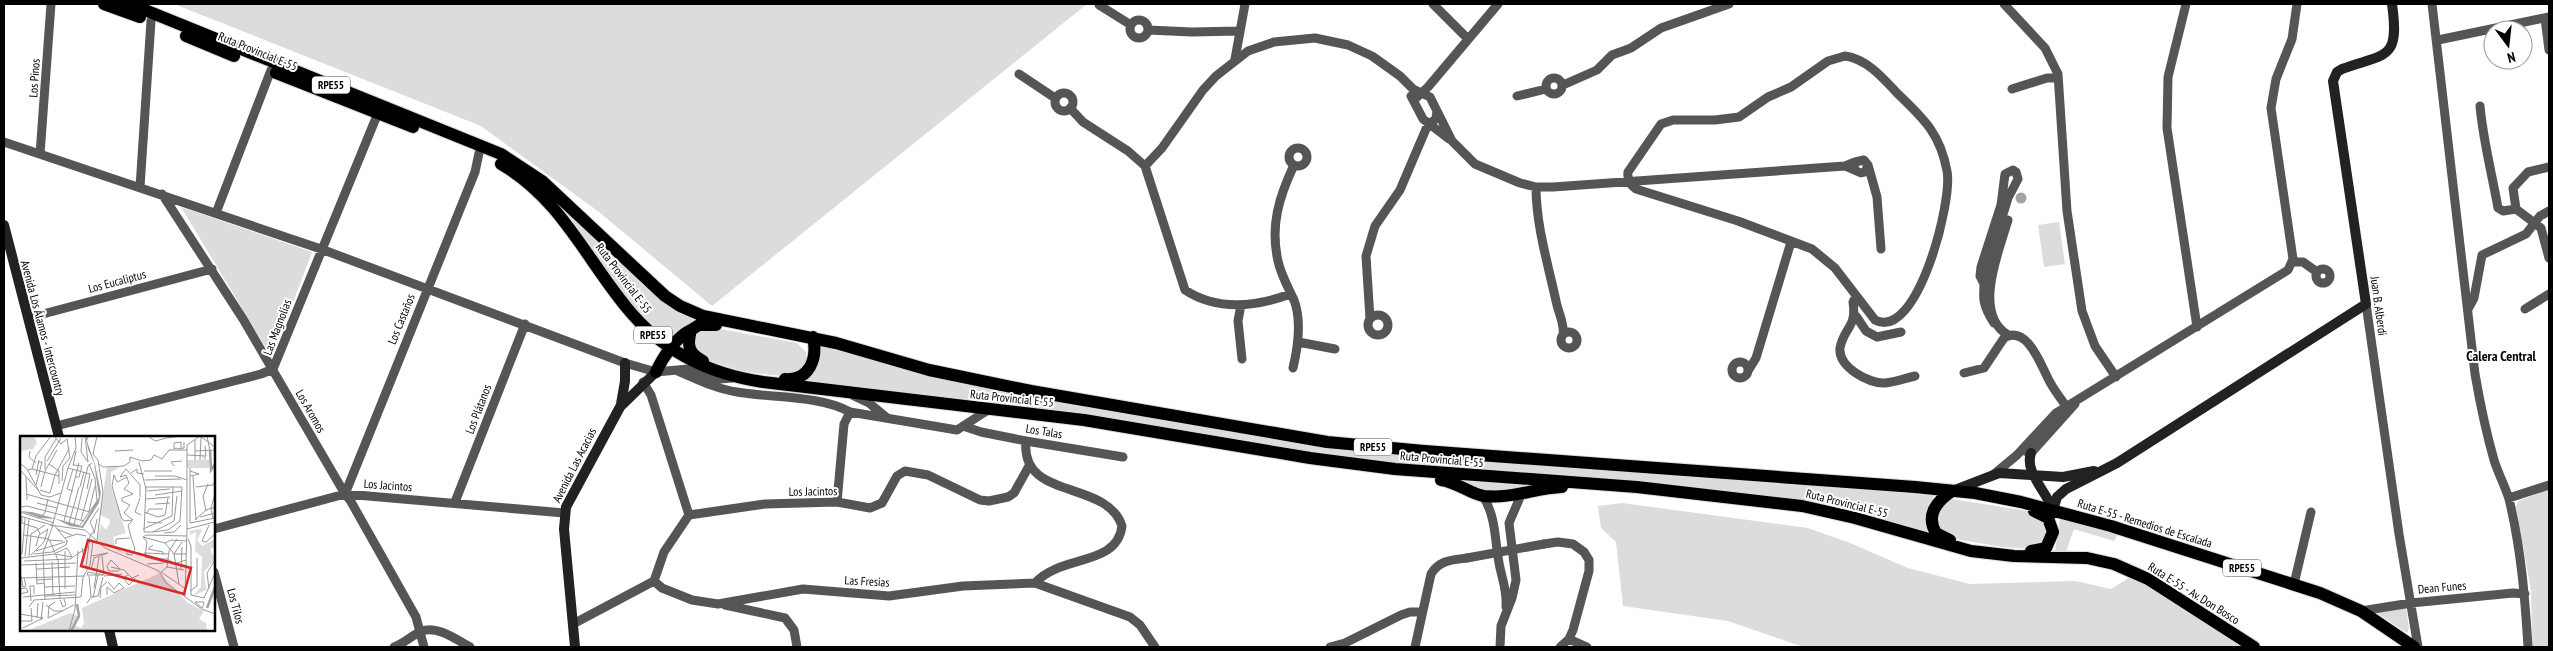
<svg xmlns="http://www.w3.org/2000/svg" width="2553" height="651" viewBox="0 0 2553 651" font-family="'PT Sans Narrow',sans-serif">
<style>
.green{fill:#dcdcdc}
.water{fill:#a3a3a3}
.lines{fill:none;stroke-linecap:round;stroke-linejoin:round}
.primary-casing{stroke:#dbdbdb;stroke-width:14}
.street{stroke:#555;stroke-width:9}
.secondary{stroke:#222;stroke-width:10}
.primary{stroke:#000;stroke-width:12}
.street-bridge{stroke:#555;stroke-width:9}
.labels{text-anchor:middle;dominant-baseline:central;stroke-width:4;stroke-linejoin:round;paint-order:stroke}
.shield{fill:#fff;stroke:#4c4c4c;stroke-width:1}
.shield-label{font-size:11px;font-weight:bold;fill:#000}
.street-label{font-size:12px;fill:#000;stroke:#fff}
.neighbourhood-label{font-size:14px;font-weight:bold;fill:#000;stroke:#fff}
.inset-river{fill:none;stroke:#a3a3a3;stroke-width:2.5}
.inset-road{fill:none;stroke:#999;stroke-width:1}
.view{fill:#d62828;fill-opacity:0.15;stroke:#d62828;stroke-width:2.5}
.inset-edge{fill:none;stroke:#000;stroke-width:2.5}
</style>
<rect width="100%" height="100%" fill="#fff"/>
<path class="green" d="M174,4H1087L712,306L599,212L481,126Z
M522,171L683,313L694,320L672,344L649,325Z
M181,207L312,252L272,358Z
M2059,222L2065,264L2044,267L2038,225Z
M700,329H721L797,343L806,352V368L781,376L746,372L708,361L693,350L696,333Z
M818,343L1208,427L1909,490L1935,495L1929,506L1930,533L1875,519L1397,465L800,382L810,377Z
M1467,481L1531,486L1525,490L1484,491L1465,482Z
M2549,489V647H2532L2531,591L2516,506L2519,501Z
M1952,499L2022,510L2035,513L2048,523L2046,541L2032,549L2002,547L1955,539L1944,534L1938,526V514L1947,500Z
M1622,503L1808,528L1850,543L1908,568L1970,584L2076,581L2111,589L2130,577L2143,582L2242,647H1803L1728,621L1623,606L1616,542L1601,528L1598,506Z
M2060,518L2118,533L2114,541L2074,529L2066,552L2055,551Z
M2406,607L2409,628L2407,633L2375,612Z"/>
<path class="water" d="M2015.5 198a5.5 5.5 0 1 1 11 0a5.5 5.5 0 1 1-11 0Z"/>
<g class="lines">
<defs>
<path id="primary" d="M104,4L140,17
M130,4L501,154L542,181L665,296L680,306L703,316L836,343L929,370L1031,391L1327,442L1424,451L1915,487L1975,493L2021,502L2111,526L2320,593L2361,611L2414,647
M186,36L234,56
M276,73L413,127
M501,164C560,198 585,257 627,308C662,351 709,374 763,382L1084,420L1310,458L1395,469L1637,487L1802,506L1855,518L1971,551L2014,556L2087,558L2114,564L2148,579L2254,647
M703,361C688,353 687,345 691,330L699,325H716
M656,372C663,357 676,337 691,330
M785,379C809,381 818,359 813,337
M1441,480C1457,482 1470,494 1484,496C1511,499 1535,488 1562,487
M1950,540L1936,533C1925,515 1937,501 1952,491
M2031,551L2046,548L2053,532L2048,518L2034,511"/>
</defs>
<use href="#primary" class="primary-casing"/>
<path class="street" d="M1433,4L1468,39
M2004,4L2045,48L2058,74L2067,211L2082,311L2095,346L2116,377
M2186,4L2168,77L2167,128L2197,327
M2432,4L2475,374C2480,403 2486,432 2494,460C2498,473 2505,486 2509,499C2521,548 2525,598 2528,647
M1099,5L1131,25
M2545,18L2549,50
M1130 29a9 9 0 1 1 18 0a9 9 0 1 1-18 0Z
M1148,30L1192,32L1239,31
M2438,40L2549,17
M1845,56C1867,59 1883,78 1897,93C1923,118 1940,133 1947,171C1953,201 1917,342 1875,320L1835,268L1812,249L1738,221L1636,189C1630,185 1627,180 1628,172L1661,124L1673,120H1715L1739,117L1768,97L1791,87L1828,61Z
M1235,59L1245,4
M1019,74L1055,98
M1546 86a8 8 0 1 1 16 0a8 8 0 1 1-16 0Z
M1563,85L1597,70L1612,55L1631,48L1661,28L1729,4
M2012,89L2047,78H2058
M1055 102a9 9 0 1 1 18 0a9 9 0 1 1-18 0Z
M1411,96L1423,119L1449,139
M1517,96L1546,89
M1414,100L1428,87L1498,4
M2480,106C2483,140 2492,174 2498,208L2503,211L2516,209
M1070,108L1083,122L1128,151L1145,166L1185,290C1217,311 1256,307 1290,294
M4,142L321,249L625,363L656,372L688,369L720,379L732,378
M1289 157a9 9 0 1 1 18 0a9 9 0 1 1-18 0Z
M40,154L51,4
M1868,165L1877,197L1881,249
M1145,166L1162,148L1203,90L1216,76L1248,51L1274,42L1315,38L1348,45L1372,56L1400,76L1413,89L1430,97L1452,141L1475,164L1520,183L1536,187H1553L1845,166L1855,162
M1845,166L1861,173L1865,172L1868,165L1864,160L1855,162L1854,167
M2549,167L2528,172L2513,188L2516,209L2541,228L2549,258
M140,187L151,21
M1536,187C1536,225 1548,264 1556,301C1558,312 1565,324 1563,335
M162,194L243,319L345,494L350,500L416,617L424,647
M216,213L271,70
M2008,220C1999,251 1972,314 2008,335
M2293,262H2303L2317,272
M2316 276a7 7 0 1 1 14 0a7 7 0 1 1-14 0Z
M1984,284L1980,276L1981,267L2001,205L2005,174L2013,170L2016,172L2018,179L2008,198L1985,273C1983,297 1981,303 1994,323
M1856,296L1853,302C1857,328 1844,327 1840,348C1838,367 1869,384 1885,383C1895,382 1906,378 1915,376
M2366,304L2399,534L2418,647
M1241,305L1238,321L1242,359
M2468,309L2474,298L2482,255L2526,234L2540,216L2549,211
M2525,309L2549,294
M1368 325a10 10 0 1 1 20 0a10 10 0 1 1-20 0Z
M1856,316L1866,331L1877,337L1901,332
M28,318L212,269
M1370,319L1366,256L1375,226L1400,190L1426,129L1436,118L1437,111
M1561 340a8 8 0 1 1 16 0a8 8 0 1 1-16 0Z
M1298,342L1335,349
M1732 370a8 8 0 1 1 16 0a8 8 0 1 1-16 0Z
M1293,368C1298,347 1302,321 1294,300C1288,287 1281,275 1278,261C1270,226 1279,197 1294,165
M678,371C697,379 716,389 737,392C771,398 820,395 850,412L957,430L988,410
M1748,371L1756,358L1791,242
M1964,373L1984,368L2004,338C2028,323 2042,369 2051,384C2055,391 2061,399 2066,406
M643,382L651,395L689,515
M854,396L869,403L886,417
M56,426L261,374L273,369L378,113
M963,426L981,432L1026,441L1123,457
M1026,441C1020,501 1107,479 1122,526C1117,567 1061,554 1035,583
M2025,451L2031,453L2075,404
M1993,475L2017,455L2056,413L2288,270L2293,259L2271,108L2276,79L2292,39L2297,4
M345,494L475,172L479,153
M1483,496C1498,520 1494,546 1501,572C1504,585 1507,593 1506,607
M2509,498L2549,485
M455,502L525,324
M837,502L844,424L850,412
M214,529L345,494L564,513
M1544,544L1558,542L1573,544L1584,552L1589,560V571L1573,630L1569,639L1560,647
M214,572L234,647
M654,581L664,552L689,515L765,504L837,502L870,508L882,503L897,476L905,471L928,475L980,500L989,501L1008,497L1014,493L1029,466
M2294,584L2311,512
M725,605L785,618L794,630L797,647
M2361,611L2411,603L2513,593L2525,594
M573,624L654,581L662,588L692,600L718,604L803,589L889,596L963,586L1035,583L1130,617L1140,625L1155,647
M1569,639L1587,647
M394,647C405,643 412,635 422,631C437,625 457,640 470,647
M1330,647L1345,643L1401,615L1410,612H1422
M1415,647L1431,574C1439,560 1452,560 1467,558
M1500,647L1501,626L1512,598L1516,580L1509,523L1521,495"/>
<path class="secondary" d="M4,225L59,437
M621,404L625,381V363
M2031,453C2024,472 2047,492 2053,510
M1955,490L1999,473L2063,477L2094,471
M2053,510L2057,497L2066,489L2117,463L2366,304L2333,81L2337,72L2342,69C2386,53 2400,61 2392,4
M109,630L113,647
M575,647L564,529L566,507L620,407L656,372"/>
<use href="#primary" class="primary"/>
<path class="street-bridge" d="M1467,558L1544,544"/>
</g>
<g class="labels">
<g class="shield">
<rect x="312" y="76.5" width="38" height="17" rx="4"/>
<rect x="634" y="326.5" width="38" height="17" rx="4"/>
<rect x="1354" y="438.5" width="38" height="17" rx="4"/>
<rect x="2223" y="559.5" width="38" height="17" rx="4"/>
</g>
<g class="shield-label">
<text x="331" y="85">RPE55</text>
<text x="653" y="335">RPE55</text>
<text x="1373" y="447">RPE55</text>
<text x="2242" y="568">RPE55</text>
</g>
<g class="street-label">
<text transform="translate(258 51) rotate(22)">Ruta Provincial E-55</text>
<text transform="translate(34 78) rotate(-86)">Los Pinos</text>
<text transform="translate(624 278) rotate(53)">Ruta Provincial E-55</text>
<text transform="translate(117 281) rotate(-15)">Los Eucaliptus</text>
<text transform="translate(2379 306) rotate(82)">Juan B. Alberdi</text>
<text transform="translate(401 319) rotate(-68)">Los Castaños</text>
<text transform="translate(277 327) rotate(-69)">Las Magnolias</text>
<text transform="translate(43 328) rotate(75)">Avenida Los Álamos - Intercountry</text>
<text transform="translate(1012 398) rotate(6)">Ruta Provincial E-55</text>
<text transform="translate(478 409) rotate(-69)">Los Plátanos</text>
<text transform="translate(311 411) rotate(60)">Los Aromos</text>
<text transform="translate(1044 431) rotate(9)">Los Talas</text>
<text transform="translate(1442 459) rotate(5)">Ruta Provincial E-55</text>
<text transform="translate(574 465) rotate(-63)">Avenida Las Acacias</text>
<text transform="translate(388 485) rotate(4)">Los Jacintos</text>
<text transform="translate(813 491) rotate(-1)">Los Jacintos</text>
<text transform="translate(1847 503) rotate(14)">Ruta Provincial E-55</text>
<text transform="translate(2145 523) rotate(17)">Ruta E-55 - Remedios de Escalada</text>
<text transform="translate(867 581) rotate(3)">Las Fresias</text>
<text transform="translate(2442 587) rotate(-5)">Dean Funes</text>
<text transform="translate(2194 593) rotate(32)">Ruta E-55 - Av. Don Bosco</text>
<text transform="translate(236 606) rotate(75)">Los Tilos</text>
</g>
<g class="neighbourhood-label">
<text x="2501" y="356">Calera Central</text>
</g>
</g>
<g transform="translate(20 436)">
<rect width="195" height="195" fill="#fff"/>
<path d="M0,0H14L17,7L13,13L0,15ZM186,20V24H190L189,32H167V24H184L182,21ZM87,31H100L91,36V50L106,97L93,101L95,110L104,118L77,104L81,88L86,94L90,87L89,83L80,79ZM179,93L182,94L177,104L182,110L195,103V111L190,113L195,123L184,136L186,154L173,160L181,151L182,121L175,115L176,96L170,99V95ZM136,134L168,167L184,175L179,183L186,187L187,195H6L50,177L58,180L56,190L61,192L64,187L62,172L138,138Z" fill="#dcdcdc"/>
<path d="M67,0H69L67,5L75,28L81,57L79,67L63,92L50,90L36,83L21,82L0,75L12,76L62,90L79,61L74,27L68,13L66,3Z" fill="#a3a3a3"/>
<path class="inset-river" d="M190,14L191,34L195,28M187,172L195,151M51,195L59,180L57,168"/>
<path class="inset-road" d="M34,0L41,8L47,3M65,0L68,26M128,0L135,5L147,2M187,0L190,15M62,2L61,16L68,26M147,2L162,0M161,12V6L154,7V13L156,12L158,13L164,12V6M10,15L9,21L16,27M95,15L113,14M175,15L195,14M167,19L186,20L185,10M175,24V4M180,24L181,1M27,25L41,2M119,26L126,53M0,27L7,33L21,59L30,61L41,57M29,28L39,35V48M69,28L75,42M79,28L83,31L104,30L110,26V21L122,25L131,24L134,19L142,23L149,14H167M54,29L62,30L59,41H56M53,30L56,15M154,30L151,26L162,25M48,32L56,12L55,0M170,32V87L195,82M12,33L39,40M25,33V21L36,3M53,33L47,53L53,55M106,33L100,41L106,39L109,47L104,53L113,58L102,62V65L110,69L104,77L113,84M106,33L120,49V61M0,34L19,55M8,34L12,33L16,20L31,0M124,35H152M170,35L179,38L170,40M111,37L117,33V37L124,38M16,39L19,24M135,40H155L167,44M173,40L176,84M6,41L7,64M107,41L97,46L94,39L92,50L101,81L104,85L113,84M125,44L161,43M42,45L43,30L50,22L47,3M16,49L22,26H18M21,51L25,35L37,14M59,51L49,87L54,89L68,30L72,27M60,51L64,36M176,51L193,49L195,45M67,53L70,38M20,54L30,57L35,39L49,13M127,55L150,53M6,58L70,76M135,59L162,55M120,62L115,76L121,79M126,63L150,61M17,67L37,72M135,68L150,67M0,71L7,70L64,85M69,75L75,50M186,75L183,60L188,48M0,76L34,87M124,76L138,81L145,79L148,62M127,77L129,73H143M0,80L32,89M2,81V87L17,92L20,98M180,81L195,77M18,82L25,77L28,63M193,83L191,72L195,58M61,84L72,43M175,84L186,74L195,71M44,85L59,27M127,86L142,87M30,89L65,94L85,112L139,135L146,147L182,173L195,178M34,89L48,106M60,89L77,65L75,42M189,89L182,105L186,106L195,98M32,91L48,32L70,38M37,93L54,100M123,93L152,80L153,51M167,93L195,86M167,94V9L180,0L195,11M133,96L148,94L160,85L162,51H126L124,96H133L154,85L157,60M144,97L154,96L161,89M74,98L77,83M4,99L29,103L38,124L40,163M70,100L74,95L70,86L79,72M111,101L108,89L112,85M123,101L145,107L151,104L167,105M45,102L57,98L66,100M168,103L171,110V159L184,162L195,137M28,104L43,105M77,104L83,56L78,24L73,18L77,0M127,106L123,101L126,99L167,100M127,106L125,121L148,127M145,107L154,118H166M96,108V103L110,102M133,109L128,113L143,116V119M16,110L19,99L28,93M16,115L45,106M36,117L47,112L52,121M110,117L108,115L106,118L112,119L115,113L111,101M124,117L149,118M2,118L5,82M14,118L32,116L46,109L47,105M11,119L24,106L28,93M5,120L9,83M9,120L11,98L25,89M72,120L87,117M82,120L84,139M0,122L35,118L52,121M139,123H148L154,128L166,124M91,124L100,133L98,135H89L87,130ZM4,125L50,123L68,111M32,126L33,159M16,127L17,148L24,147M127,128L144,127M0,129L56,127M61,130L64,122L62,112M66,131L70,100M91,131L104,134L112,142L119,139M147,131L164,134M17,133L50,131M71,134L74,122L88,117M161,134L162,111M0,135L3,151L6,150L4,142M141,136L147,131L149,115L157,103M141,136L166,153M83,139H67L68,136L84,139M108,139L103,142L109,149L115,142M84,140L102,138M0,142L65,140M17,144L33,143M88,146L94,153L99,147L104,152M159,148L154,118L162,106M24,151L55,150M74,152L79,121M0,153L6,152L8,156L0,158M45,153V115M189,153L187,137L195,124M170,155L177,150V122M87,159V151L94,157L104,152M25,160L55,159M3,161L55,156M71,161L78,160L83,141M165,161L167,94M73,162L78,139M80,162L81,151L87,146M25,164L23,117L33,89M40,164L43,171L46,169L44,163M11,165L10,150H14V158M175,166H184V168L182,172ZM67,167L71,161L69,140M26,169L34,175H43M9,171L14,164L61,161L63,141L70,129L73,105M0,178L23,182M17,182L18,167M28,182L54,169M28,182L29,170L35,166M21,184L23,166M0,185H12L11,172M3,192L23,182M49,195L55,173L58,115"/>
<path class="view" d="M68,104L171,132L164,158L61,130Z"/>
<rect width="195" height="195" class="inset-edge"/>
</g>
<rect width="2553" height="651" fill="none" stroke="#000000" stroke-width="10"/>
<g transform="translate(2508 45) rotate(165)"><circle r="24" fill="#ffffff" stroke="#999999"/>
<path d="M0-4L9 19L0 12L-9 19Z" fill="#000000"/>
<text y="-8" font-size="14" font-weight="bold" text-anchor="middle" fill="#000000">N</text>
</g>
</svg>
